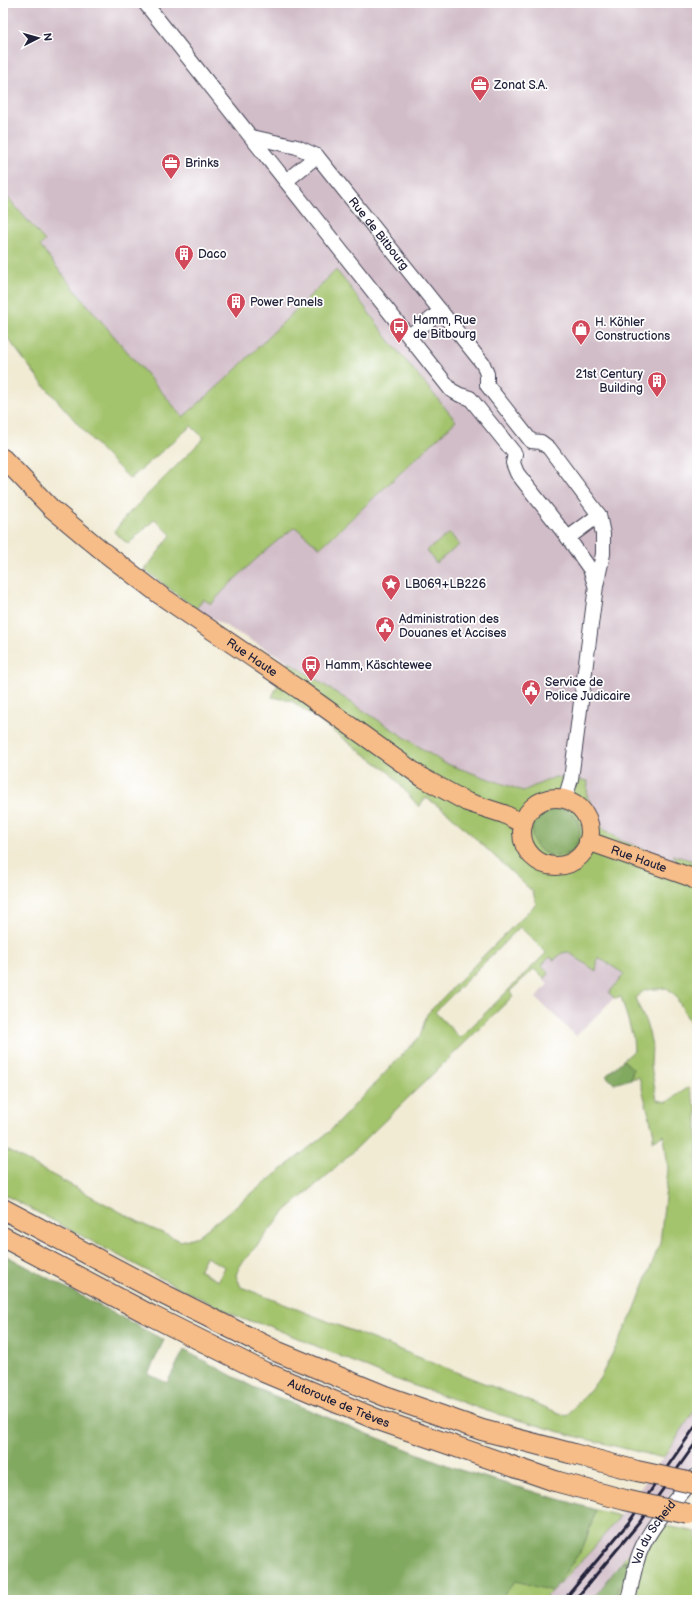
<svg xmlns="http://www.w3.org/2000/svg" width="700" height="1603" viewBox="0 0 700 1603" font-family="'Balsamiq Sans',sans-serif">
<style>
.industrial{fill:#d1bdc8}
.green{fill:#a3c36c;stroke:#627254;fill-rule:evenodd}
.forest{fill:#82a960;stroke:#52664e}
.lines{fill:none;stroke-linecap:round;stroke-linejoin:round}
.minor-casing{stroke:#414052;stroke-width:16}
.major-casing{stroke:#414052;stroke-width:20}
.highway-casing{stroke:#414052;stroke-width:22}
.minor{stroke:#fff;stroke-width:14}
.major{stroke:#f7bd88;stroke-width:18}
.highway{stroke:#f7bd88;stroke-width:20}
.rail{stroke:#22223b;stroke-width:3}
.highway-bridge-casing{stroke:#414052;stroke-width:22;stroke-linecap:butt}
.highway-bridge{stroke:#f7bd88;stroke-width:20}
.labels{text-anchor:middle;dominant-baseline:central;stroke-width:3.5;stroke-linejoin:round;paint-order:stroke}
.poi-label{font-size:12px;fill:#22223b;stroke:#fff;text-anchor:start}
.street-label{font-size:12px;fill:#22223b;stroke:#fff}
</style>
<rect width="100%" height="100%" fill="#fff"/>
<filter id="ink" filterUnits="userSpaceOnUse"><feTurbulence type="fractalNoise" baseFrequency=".025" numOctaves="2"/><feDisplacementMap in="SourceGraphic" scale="8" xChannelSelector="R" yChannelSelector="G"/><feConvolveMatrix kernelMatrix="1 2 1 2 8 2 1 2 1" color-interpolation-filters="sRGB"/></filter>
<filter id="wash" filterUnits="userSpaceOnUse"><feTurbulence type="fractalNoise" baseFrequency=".012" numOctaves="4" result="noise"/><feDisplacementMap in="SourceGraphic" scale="16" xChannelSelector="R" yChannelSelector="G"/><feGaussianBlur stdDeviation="0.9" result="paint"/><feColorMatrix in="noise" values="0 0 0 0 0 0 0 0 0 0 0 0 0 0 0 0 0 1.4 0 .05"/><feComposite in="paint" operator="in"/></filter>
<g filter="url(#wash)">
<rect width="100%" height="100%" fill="#f1ebd4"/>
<path class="industrial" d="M3,3H697V862L674,856L677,862L622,841L603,829L587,796L555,777L523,791L444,763L289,662L196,609L203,599L211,604L240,573L271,545L295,527L321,548L456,421L392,344L350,287L336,271L223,382L183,418L79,295L40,246L45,241L3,192Z
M568,952L596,970L597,957L624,974L609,993L614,998L576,1036L536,998L548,984L544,979L549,973L542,965L550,957L554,960L562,953Z
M697,1407V1458L597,1594L592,1600H543L591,1551L620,1516L663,1458Z"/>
<path class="green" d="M3,192L45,241L40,246L79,295L183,417L223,382L336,270L350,287L392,344L456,421L320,548L295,527C264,550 237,576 211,604L203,599L196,609L145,570L171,535L155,519L128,544L114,532L127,515L204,438L191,426L130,479L99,448L41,382L3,332V224L6,222L3,217Z
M450,533L459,545L436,563L427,550Z
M289,662L444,763L523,791L555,777L588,781L587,796L603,829L622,841L677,862L673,855L697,862V1035L675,995L667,988L645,990L635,998L647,1025L652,1045L651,1066L657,1100L667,1102L689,1087L697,1110V1243L692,1256L697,1258V1407L663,1458L578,1437L487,1411L389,1377L269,1326L242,1319L170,1283L3,1194V1148L146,1226L181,1241L198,1236L330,1131L420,1036L427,1014L498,941L536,904L533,892L447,812L426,798L419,807L390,773L292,701L272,697ZM551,808C561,808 574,811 578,822C579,826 577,831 577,835C575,853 566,858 548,855ZM520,927L546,953L460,1038L435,1012ZM568,952L596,971L598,957L624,974L609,993L614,998L621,997L633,1037L634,1051L623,1060L633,1069L631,1079L639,1077L654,1134L652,1141L664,1135L668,1169L660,1243L634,1311L600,1378L567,1416L241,1287L236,1275L240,1266L286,1210L337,1167L513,996L510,991L534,969L544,979L549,974L542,965L550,957L554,960L562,953ZM206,1257L225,1267L218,1281L199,1270Z
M596,1510L620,1516L591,1551L543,1600H499L515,1581L583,1548Z
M650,1523L697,1532V1600H616L618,1587L628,1578L631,1560L621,1563Z"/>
<path class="forest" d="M532 832a24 24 0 1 1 48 0a24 24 0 1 1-48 0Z
M623,1060L633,1069L631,1079L614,1084L606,1076Z
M3,1254L164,1340L148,1374L167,1383L184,1350L253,1387L368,1434L460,1470L596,1510L583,1548L552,1591L516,1581L499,1600H3Z
M632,1560L628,1578L618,1587L616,1600H592L621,1563Z"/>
</g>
<g filter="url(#ink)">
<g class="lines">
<defs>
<g id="minor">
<path d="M145,3L451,390L460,395L470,398L515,454L513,463L517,473L568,538L590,569L595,585"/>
<path id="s1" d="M252,137L297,147L317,156L483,364L487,374V385L531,441L541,442L549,448L599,515L603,534V554L596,586L571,779L565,799"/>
<path d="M286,181L317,156"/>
<path d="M409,336L441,311"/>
<path d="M568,538L599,515"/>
<path id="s2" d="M628,1600C632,1584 634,1567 640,1552C652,1523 676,1500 695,1476"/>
</g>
<g id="major">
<path id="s3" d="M3,458L51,508L105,553L160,595L300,690L423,778L467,802L504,814L523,824"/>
<circle cx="556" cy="832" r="34"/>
<path id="s4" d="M588,841L690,877L697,881"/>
</g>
<g id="highway">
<path d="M3,1209L165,1295L278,1352L385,1396L482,1430L570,1453"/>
<path id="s5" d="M3,1237L152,1316L264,1372L376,1419L555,1481"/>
</g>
</defs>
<use href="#minor" class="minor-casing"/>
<use href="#major" class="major-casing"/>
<use href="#highway" class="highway-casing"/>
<use href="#minor" class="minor"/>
<use href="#major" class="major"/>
<use href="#highway" class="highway"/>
<path class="rail" d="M564,1600L629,1522L697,1424
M575,1600L639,1523L697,1441"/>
<defs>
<path id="highway-bridge" d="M570,1453L637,1471L697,1484
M555,1481L625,1500L688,1514"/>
</defs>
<use href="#highway-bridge" class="highway-bridge-casing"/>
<use href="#highway-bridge" class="highway-bridge"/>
</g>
</g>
<defs>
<symbol id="office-pin" viewBox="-11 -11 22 30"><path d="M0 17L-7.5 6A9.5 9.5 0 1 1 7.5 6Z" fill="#d1495b" stroke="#fff"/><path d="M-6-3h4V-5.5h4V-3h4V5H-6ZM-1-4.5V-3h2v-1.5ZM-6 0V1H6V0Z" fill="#fff"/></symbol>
<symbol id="building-pin" viewBox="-11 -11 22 30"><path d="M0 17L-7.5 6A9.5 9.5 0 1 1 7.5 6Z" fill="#d1495b" stroke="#fff"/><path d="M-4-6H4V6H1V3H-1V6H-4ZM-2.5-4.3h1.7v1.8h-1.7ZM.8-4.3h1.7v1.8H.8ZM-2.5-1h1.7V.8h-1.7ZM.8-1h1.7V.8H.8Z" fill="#fff"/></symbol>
<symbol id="bus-pin" viewBox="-11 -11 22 30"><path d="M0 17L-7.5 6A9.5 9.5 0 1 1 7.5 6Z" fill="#d1495b" stroke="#fff"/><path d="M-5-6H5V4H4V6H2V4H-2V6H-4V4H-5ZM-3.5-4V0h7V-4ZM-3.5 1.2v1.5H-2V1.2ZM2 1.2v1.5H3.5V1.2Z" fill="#fff"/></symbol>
<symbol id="shop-pin" viewBox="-11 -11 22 30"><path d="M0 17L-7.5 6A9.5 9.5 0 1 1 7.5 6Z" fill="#d1495b" stroke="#fff"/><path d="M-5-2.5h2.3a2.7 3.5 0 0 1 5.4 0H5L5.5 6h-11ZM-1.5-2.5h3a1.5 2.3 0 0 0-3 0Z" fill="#fff"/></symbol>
<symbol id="sight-pin" viewBox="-11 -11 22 30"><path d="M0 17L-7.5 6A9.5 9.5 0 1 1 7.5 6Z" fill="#d1495b" stroke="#fff"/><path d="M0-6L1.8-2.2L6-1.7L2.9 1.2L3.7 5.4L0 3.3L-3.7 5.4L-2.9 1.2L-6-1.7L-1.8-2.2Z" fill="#fff"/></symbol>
<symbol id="civic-pin" viewBox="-11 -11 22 30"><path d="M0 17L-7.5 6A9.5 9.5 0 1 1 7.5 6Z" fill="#d1495b" stroke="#fff"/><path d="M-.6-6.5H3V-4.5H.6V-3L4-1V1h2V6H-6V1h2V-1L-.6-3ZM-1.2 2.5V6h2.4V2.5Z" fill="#fff"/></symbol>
</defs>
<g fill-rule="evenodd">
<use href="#office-pin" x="469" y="74" width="22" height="30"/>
<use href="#office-pin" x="160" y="152" width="22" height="30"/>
<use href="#building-pin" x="173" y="243" width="22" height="30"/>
<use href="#building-pin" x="225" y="291" width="22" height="30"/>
<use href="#bus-pin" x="388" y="316" width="22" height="30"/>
<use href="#shop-pin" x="570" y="318" width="22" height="30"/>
<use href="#building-pin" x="646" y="370" width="22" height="30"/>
<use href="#sight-pin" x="380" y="573" width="22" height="30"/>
<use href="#civic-pin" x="374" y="615" width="22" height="30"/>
<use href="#bus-pin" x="300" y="654" width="22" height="30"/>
<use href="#civic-pin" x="520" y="678" width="22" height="30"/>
</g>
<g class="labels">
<g class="poi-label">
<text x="494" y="85">Zonat S.A.</text>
<text x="185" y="163">Brinks</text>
<text x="198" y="254">Daco</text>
<text x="250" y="302">Power Panels</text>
<text x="413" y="320">Hamm, Rue<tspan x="413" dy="14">de Bitbourg</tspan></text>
<text x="595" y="322">H. Köhler<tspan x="595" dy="14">Constructions</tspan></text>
<text x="643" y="374" text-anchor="end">21st Century<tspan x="643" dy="14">Building</tspan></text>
<text x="405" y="584">LB069+LB226</text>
<text x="399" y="619">Administration des<tspan x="399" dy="14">Douanes et Accises</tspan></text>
<text x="325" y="665">Hamm, Käschtewee</text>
<text x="545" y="682">Service de<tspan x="545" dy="14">Police Judicaire</tspan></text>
</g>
<g class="street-label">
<text stroke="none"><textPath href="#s1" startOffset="167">Rue de Bitbourg</textPath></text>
<text stroke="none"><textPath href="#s3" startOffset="320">Rue Haute</textPath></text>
<text stroke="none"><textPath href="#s4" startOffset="54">Rue Haute</textPath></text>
<text stroke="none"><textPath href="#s5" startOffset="375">Autoroute de Trèves</textPath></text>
<text stroke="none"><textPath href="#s2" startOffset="73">Val du Scheid</textPath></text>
</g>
</g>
<rect width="700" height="1603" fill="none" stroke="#fff" stroke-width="16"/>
<g transform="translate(38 38) rotate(84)" stroke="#ffffff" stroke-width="3" paint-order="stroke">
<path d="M0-3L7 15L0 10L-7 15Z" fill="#22223b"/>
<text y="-6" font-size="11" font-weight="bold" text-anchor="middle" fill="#22223b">N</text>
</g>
</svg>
